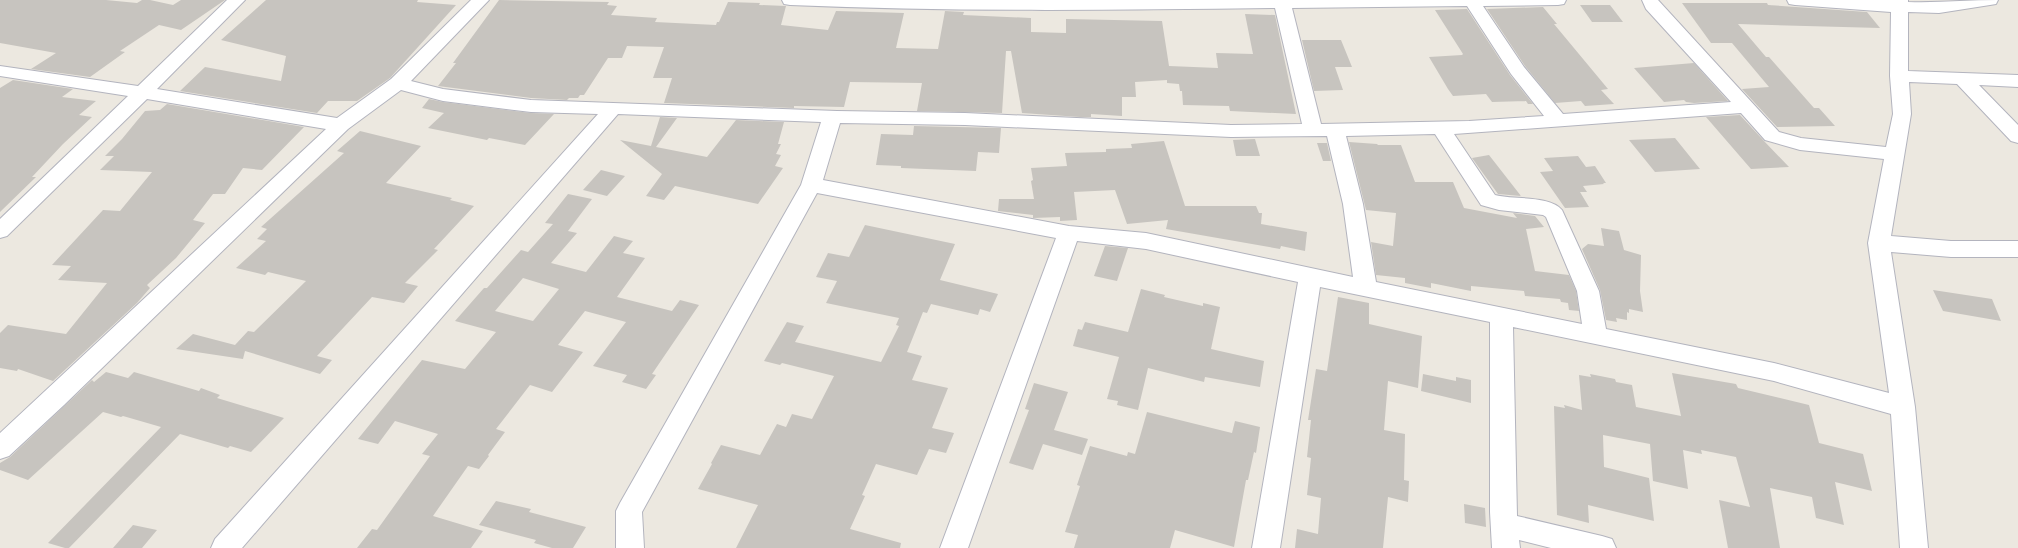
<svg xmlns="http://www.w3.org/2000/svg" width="2018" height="548" viewBox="0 0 2018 548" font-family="'DejaVu Sans',sans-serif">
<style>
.building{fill:#c7c4bf;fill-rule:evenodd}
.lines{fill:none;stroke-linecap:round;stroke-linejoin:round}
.minor-casing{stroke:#b3b4be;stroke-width:2}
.minor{fill:#fff;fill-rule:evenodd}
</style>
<rect width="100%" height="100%" fill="#ece8e0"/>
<path class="building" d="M0,0H106L137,3L142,0H150L173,5L181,0H225L181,30L159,25L120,51L125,52L90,77L31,69L56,53L0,43Z
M266,0H418L417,2L456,5L390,78L357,101H328L317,113L180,91L205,67L281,81L286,56L221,40Z
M499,0L609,2L607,5L617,6L611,15L657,18L655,22L716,25L717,22H719L728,2L760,3L759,5L786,6L781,25L828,30L836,11L904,13L896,48L938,49L945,11L964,12L963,15L1031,18V32L1066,33V19L1162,21L1169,66L1218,68L1216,53L1253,54L1245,14L1275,15L1296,114L1230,111L1229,106L1183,105L1182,91H1180L1179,84L1167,83V80L1135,82L1136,97H1122V116L1091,114V117H1080L1022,113L1011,51H1006L1002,113L917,111L922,83L850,82L844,107L794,106V108L664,103L672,78H653L664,47L627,46L622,58H608L584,95H580L578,98H569L567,100L531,98L438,86L456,63H453Z
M1682,3H1767L1768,5L1867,12L1880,28L1738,24L1766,57H1769L1814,108H1819L1835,126L1777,127L1742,89L1769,87L1732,43H1711Z
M1580,5H1610L1623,22H1592Z
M1543,7L1557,24H1554L1608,89L1601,90L1614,104L1585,106L1581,101L1555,103L1525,66L1487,9Z
M1467,9L1510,75L1533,104H1528L1526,101L1492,102L1486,94L1453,96L1448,89L1429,57L1462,55L1463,54L1435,10Z
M1302,40H1341L1352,67H1335L1343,90L1314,91Z
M1694,63L1728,101L1694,103L1686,102L1684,100L1664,102L1634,68Z
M13,80L73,89L62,97L96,101L79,115L92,117L63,144L32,177H36L0,212V88Z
M429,99L443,102L531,113L554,114L525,145L489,138L487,140L428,128L444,113L422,108Z
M167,104L304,127L262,170L243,168L225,194H213L193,220L205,223L176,258L147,285L150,288L137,303L53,381L18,369L17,371L0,368V333L8,325L66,334L107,283L58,280L71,266L52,265L103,210L120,211L152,172L100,170L114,156H105L122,139L145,111L160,110Z
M1740,115L1764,141L1789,167L1751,169L1706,117Z
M660,117L677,118L656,147L707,157L736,120L784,122L778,144H781L776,154L781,155L775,166L783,168L758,204L675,186L664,200L646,196L662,174L620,140L651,146Z
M914,126L1001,128L999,153L978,152L976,171L901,168V166L876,165L881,134L913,135Z
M360,131L421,146L386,183L452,198L450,200L474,206L434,249L438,250L405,283L418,286L404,303L372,297L317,356L332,360L320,374L245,351L243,359L176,349L193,334L235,345L248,331L254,332L306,281L268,272L265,275L236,268L266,241L257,239L267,229L261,227L344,153L337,151Z
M1675,138L1700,169L1655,172L1629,140Z
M1255,139L1260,156H1236L1233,140Z
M1164,141L1185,206H1256L1259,213H1262L1261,224L1307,232L1305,251L1281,246L1280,249L1166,229L1168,220L1127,224L1115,190L1074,192L1077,220L1060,221V217L1033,218V215L998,211L999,199H1034L1031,181L1033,180L1031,168L1067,166L1065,153L1106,152V149L1132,148L1131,144Z
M1349,142L1377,144L1378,145H1401L1415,182H1453L1464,208L1517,218L1513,213L1535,216L1544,227L1526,229L1535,271L1569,275L1576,291L1579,311L1569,310L1568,303L1561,302L1560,299L1525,296L1524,291L1471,286V291L1431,283V288L1405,283V278L1376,275L1371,242L1393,246L1396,213L1366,210Z
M1317,143H1327L1331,161H1323Z
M1489,155L1521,196L1498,194L1472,158Z
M1578,156L1586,167L1595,166L1606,183H1603L1604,184L1583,186L1587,192H1580L1589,207L1565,208L1540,172L1553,171L1544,158Z
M601,170L625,176L607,196L583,190Z
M568,194L592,199L568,231L577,233L551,263L586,272L614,236L633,241L623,253L645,258L617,297L672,311L680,300L699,305L652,374L656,375L646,389L622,382L627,375L593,366L626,322L585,311L558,345L583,352L552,392L530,385L496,429L505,432L488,455L489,456L479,469L468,466L433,516L483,531L471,548H357L372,529L377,530L430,456L422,454L438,434L395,421L378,444L358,439L422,360L465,369L496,332L455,321L484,288H487L521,250L528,252L553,224L545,223ZM523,278L559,289L533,321L495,311Z
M865,225L955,244L940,280L998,294L990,312L980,309L978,315L931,304L927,313L923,312L907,352L922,356L912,380L948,388L932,428L954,433L946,453L929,449L917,475L876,464L862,495L865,496L850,529L901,543L900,548H736L758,505L698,489L712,464L711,463L721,445L760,455L777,424L786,427L792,414L812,419L834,376L782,363L780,365L764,361L787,322L804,326L795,342L881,362L899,326L896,325L899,318L826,303L837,281L816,277L828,253L849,257Z
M1601,228L1619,231L1624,250L1641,255L1640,291L1643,312L1629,309V313L1627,312V320L1616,318L1617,322L1606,320L1600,290L1582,249L1588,244L1604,246Z
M1105,246L1128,248L1117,281L1094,276Z
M1141,289L1165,295L1164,297L1203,306V303L1220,307L1211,349L1264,361L1260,387L1205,377L1204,382L1148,368L1138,410L1117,405L1118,401L1107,399L1119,357L1073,346L1078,329L1082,330L1085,322L1128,332Z
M1933,290L1992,299L2001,321L1943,311Z
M1338,297L1369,303V324L1422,336L1418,388L1388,381L1384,430L1405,434L1404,480L1409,481L1408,502L1388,497L1383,548H1295L1297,529L1318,534L1321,498L1307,495L1311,458L1307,457L1311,420H1308L1316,369L1327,371Z
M106,372L128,378L134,372L199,391L201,388L220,395L217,398L284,418L251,452L230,446L228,448L180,434L69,548H65L48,543L161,427L123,416L121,417L103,412L28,480L0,470V463L10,457L92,380L94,382Z
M1672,373L1736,384L1738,388L1809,405L1819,443L1863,454L1872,491L1835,482L1844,525L1816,518L1812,497L1770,488L1780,548H1728L1719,500L1750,507L1736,457L1701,450L1702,454L1683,450L1688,489L1653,481L1650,444L1603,435L1604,467L1649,478L1654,521L1588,505L1589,523L1557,515L1554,406L1565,408L1564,405L1582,410L1579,375L1591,377L1590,374L1615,379L1616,382L1632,385L1636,407L1681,416Z
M1423,374L1456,381V377L1471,380V403L1421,391Z
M1034,383L1068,392L1054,430L1088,439L1082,455L1043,444L1033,470L1009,463L1029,410L1025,409Z
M1147,412L1232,433L1235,421L1260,427L1256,453L1254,452L1248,480H1246L1234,547L1175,530L1170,548H1074L1078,535L1065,532L1080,486L1077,485L1090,446L1127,456L1128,452L1135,454Z
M496,501L531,509L529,512L586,527L573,548H552L534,543L536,540L479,525Z
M1464,504L1485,508L1486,527L1465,523Z
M133,525L157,530L142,548H113Z"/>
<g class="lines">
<defs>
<path id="minor" d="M227,0H245L157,89L337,118L391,79L471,0H489L411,81L443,89L531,100L837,111L965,113L1231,125L1302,124L1275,8C1113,10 951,12 790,5L784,4L782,0H1566L1564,4L1558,5L1483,6L1524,67L1563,114L1731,102L1646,9L1642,0H1658L1779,132L1801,138L1886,147L1893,114L1890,76L1891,12L1795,5L1789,4L1787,0H1908V2C1939,3 1968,0 1998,0L1996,4L1990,5L1939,13L1908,12V71L2018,75V87L1979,85L2018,125V143L2011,141L1957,84L1909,82L1911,114L1891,236L1951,241H2018V257H1951L1891,252L1915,407L1928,548H1900L1891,414L1774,381L1513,327L1517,516L1602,536L1612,539L1616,548H1551L1519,540L1520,548H1492L1490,512V322L1320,287L1280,548H1252L1298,282L1146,249L1077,241L968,548H940L1056,238L817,193L642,512L644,548H616V511L620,503L801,185L821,122L618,114L242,548H211L215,539L598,114L531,112L443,101L401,90L348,129L64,405L9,456L0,459V433L326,129L147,99L7,236L0,238V219L128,96L0,76V66L138,86ZM1467,6L1511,74L1544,116L1469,121L1321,124L1292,8ZM1741,113L1765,140L1800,150L1884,159L1868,243L1889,393L1774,363L1606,329L1599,291L1562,210C1550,195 1514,200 1495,195L1454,134ZM840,123L965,125L1231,137L1327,136L1343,204L1353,277L1146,233L1069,226L823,180ZM1435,134L1481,205L1499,210L1543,215L1546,217L1577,291L1582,324L1376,282L1363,204L1346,136Z"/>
</defs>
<use href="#minor" class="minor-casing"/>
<use href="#minor" class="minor"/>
</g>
</svg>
